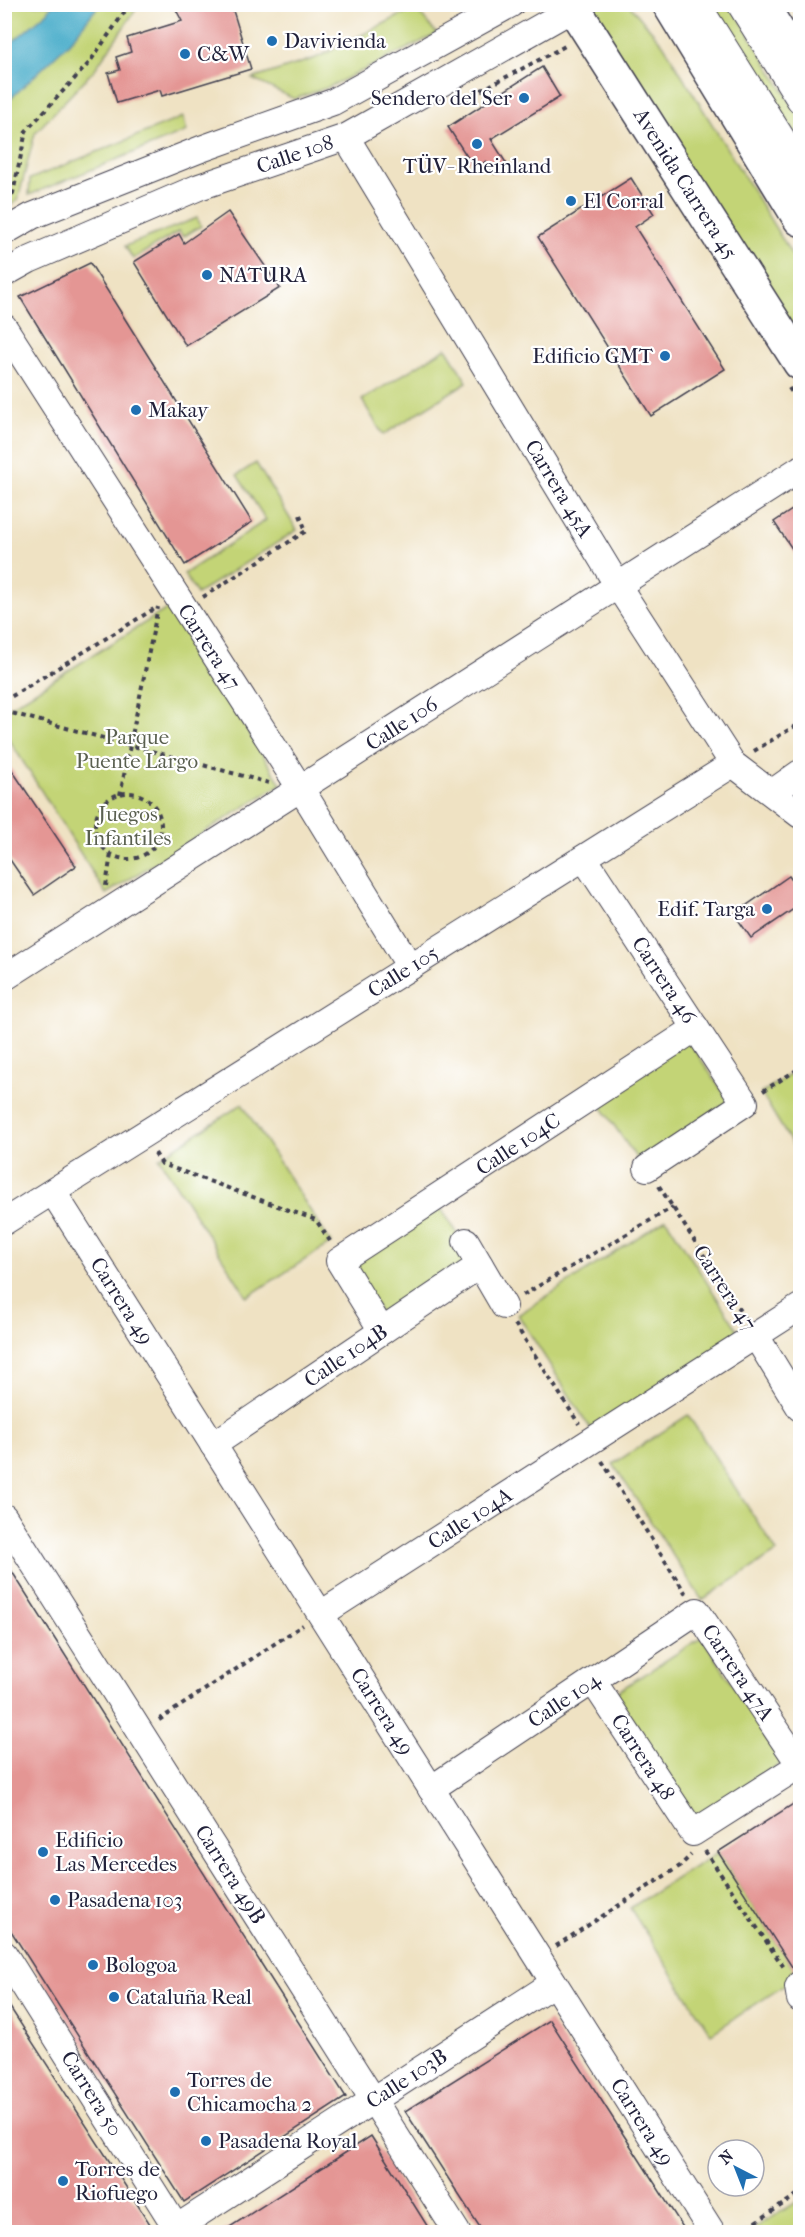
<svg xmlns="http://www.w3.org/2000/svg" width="805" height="2237" viewBox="0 0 805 2237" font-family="'IM FELL French Canon',serif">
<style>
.green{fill:#c3d476;stroke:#727b58;stroke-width:1.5}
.water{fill:#4caecb;stroke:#376883;stroke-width:1.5}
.building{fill:#e49694}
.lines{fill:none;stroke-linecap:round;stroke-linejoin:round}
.minor-casing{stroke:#413f4f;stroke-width:28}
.highway-casing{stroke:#413f4f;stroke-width:36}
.path{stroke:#413f4f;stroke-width:4;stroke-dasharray:4.5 4.5;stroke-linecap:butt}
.minor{stroke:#fff;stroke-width:26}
.highway{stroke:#fff;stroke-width:33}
.poi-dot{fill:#1f6fb2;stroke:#fff;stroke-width:2}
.labels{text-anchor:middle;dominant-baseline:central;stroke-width:4.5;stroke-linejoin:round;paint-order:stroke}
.poi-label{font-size:21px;fill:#22223b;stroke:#fff;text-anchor:start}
.street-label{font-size:21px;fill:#22223b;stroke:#fff}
.park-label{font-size:21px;fill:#5a6050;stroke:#fff}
</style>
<rect width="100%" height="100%" fill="#fff"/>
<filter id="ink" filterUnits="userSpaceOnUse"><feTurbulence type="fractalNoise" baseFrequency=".0167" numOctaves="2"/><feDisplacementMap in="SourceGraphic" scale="12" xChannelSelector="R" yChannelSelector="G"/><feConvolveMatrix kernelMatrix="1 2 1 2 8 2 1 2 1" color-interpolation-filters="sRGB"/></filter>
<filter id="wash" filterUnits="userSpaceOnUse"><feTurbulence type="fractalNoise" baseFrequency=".008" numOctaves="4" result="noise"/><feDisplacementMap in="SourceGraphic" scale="24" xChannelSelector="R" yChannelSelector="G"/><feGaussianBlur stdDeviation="1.35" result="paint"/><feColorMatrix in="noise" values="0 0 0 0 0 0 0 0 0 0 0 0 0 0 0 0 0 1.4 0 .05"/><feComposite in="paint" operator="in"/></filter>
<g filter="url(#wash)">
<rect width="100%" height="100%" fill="#efe2c3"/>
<path class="green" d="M17,5H139L95,69L35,133L18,200L5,209V16Z
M582,5H629L663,44L800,268V346Z
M706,5H731L800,117V143Z
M415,8L437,34L329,87L294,99L252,79L316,58Z
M183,117L187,131L29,195L30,179Z
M197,218L201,226L183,237L179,231L133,259L125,246Z
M446,348L467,382L383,435L362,400Z
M256,463L297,530L197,594L184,574L266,520L237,475Z
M170,607L281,784L106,894L5,733V710Z
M688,1040L729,1101L639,1162L598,1102Z
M800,1068V1157L761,1093Z
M242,1104L331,1243L247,1297L159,1158Z
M440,1207L478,1264L388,1324L350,1267Z
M666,1219L741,1335L592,1431L518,1315Z
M688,1415L777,1552L702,1600L613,1464Z
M702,1637L783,1762L696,1818L615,1693Z
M718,1852L798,1976L711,2034L630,1908Z
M800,2200V2232H748Z"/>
<path class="water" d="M52,5H99L69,43L5,104V48L48,12Z"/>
<g id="blocks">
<path class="building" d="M173,4H231L251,69L162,96L160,90L117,103L108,73L120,70L116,57L131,52L127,38L182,21Z
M542,67L560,97L491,139L508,166L495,174L486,161L475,169L448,127Z
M631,178L654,214L635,227L725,369L651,416L538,237Z
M228,212L280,288L186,346L134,262L179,234L184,243Z
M90,263L252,522L185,565L20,297Z
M801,504V562L774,522Z
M4,758L76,866L34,895L4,851Z
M789,876L801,893V904L751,938L734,914Z
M4,1559L346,2097L184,2202L4,1920Z
M801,1799V1969L794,1970L718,1852Z
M4,1998L150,2224L136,2232H4Z
M550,2020L632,2148L686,2232H483L457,2192L405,2111Z
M371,2136L431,2232H222L328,2164Z"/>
</g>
</g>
<g filter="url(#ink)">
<use href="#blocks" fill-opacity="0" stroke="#413f4f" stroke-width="1.5"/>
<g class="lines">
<defs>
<g id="minor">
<path d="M697,4L800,167"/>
<path d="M740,4L800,100"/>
<path id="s1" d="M346,137L618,586L733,764L800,815"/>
<path d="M4,232L32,216L201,149L333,102L511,4"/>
<path id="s2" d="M4,274L29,260L199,187L346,137L574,8"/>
<path id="s3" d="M4,327L311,805L410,967"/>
<path d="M773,792L800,773"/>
<path id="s4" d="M584,858L745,1103L647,1168"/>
<path id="s5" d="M4,978L800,469"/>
<path id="s6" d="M53,1192L712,2232"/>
<path id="s7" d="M4,1222L733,764"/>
<path d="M466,1241L504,1306"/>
<path id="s8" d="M382,1331L339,1261L696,1028"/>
<path d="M756,1336L800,1408"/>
<path id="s9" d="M213,1445L480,1265"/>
<path id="s10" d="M4,1517L457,2232"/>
<path id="s11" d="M321,1614L800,1307"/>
<path id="s12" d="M431,1789L697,1611L800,1765L693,1833L593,1681"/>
<path id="s13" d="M4,1954L179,2232"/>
<path d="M800,1984L798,1987L800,1999"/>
<path id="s14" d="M170,2232L554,1983"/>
</g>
<g id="highway">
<path id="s15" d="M571,4L800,363"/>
<path d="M669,4L800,219"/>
<path d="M761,4L800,67"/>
</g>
</defs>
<use href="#minor" class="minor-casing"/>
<use href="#highway" class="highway-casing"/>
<path class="path" d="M457,103L567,45
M4,199L13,193L26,131L89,63L130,4
M789,388L800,405
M203,597L306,531L300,515
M4,701L157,607
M4,711L269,783
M754,751L800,723
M95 826a33 33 0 1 1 66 0a33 33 0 1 1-66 0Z
M120,795L158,607
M106,886L111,854
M763,1091L800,1068
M155,1153L162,1164L316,1220L330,1241
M659,1186L745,1319
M523,1295L673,1207
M515,1324L579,1424
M602,1461L686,1594
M159,1720L303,1625
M705,1851L785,1969
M556,1946L680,1866L691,1855
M741,2232L800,2193"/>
<use href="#minor" class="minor"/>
<use href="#highway" class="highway"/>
</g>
</g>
<g class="poi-dot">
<circle cx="272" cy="41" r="6"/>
<circle cx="185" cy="54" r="6"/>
<circle cx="524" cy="98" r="6"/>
<circle cx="477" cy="144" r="6"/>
<circle cx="571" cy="201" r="6"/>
<circle cx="207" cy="275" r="6"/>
<circle cx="665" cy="356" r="6"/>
<circle cx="136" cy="410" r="6"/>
<circle cx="767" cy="909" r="6"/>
<circle cx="43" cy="1852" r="6"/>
<circle cx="55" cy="1900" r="6"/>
<circle cx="93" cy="1965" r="6"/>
<circle cx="114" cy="1997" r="6"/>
<circle cx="175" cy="2092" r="6"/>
<circle cx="206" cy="2141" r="6"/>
<circle cx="63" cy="2181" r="6"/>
</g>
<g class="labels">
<g class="poi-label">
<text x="284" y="41">Davivienda</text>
<text x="197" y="54">C&amp;W</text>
<text x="512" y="98" text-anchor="end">Sendero del Ser</text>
<text x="477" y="166" text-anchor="middle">TÜV- Rheinland</text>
<text x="583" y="201">El Corral</text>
<text x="219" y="275">NATURA</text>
<text x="653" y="356" text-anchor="end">Edificio GMT</text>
<text x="148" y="410">Makay</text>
<text x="755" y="909" text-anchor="end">Edif. Targa</text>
<text x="55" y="1840">Edificio<tspan x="55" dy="24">Las Mercedes</tspan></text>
<text x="67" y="1900">Pasadena 103</text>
<text x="105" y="1965">Bologoa</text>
<text x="126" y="1997">Cataluña Real</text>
<text x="187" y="2080">Torres de<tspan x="187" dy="24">Chicamocha 2</tspan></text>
<text x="218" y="2141">Pasadena Royal</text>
<text x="75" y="2169">Torres de<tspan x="75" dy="24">Riofuego</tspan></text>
</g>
<g class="street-label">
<text stroke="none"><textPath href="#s2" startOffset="315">Calle 108</textPath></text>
<text stroke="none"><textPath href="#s15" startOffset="213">Avenida Carrera 45</textPath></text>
<text stroke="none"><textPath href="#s1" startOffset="411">Carrera 45A</textPath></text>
<text stroke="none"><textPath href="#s3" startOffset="380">Carrera 47</textPath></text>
<text stroke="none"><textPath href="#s5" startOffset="472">Calle 106</textPath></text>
<text stroke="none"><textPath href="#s7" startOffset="471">Calle 105</textPath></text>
<text stroke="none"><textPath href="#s4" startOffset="146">Carrera 46</textPath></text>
<text stroke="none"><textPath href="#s8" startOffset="296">Calle 104C</textPath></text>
<text transform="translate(725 1288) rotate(57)">Carrera 47</text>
<text stroke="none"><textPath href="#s6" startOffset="129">Carrera 49</textPath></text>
<text stroke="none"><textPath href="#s9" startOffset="160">Calle 104B</textPath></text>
<text stroke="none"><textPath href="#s11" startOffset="177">Calle 104A</textPath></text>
<text stroke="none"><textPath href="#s12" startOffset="394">Carrera 47A</textPath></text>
<text stroke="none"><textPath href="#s12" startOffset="160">Calle 104</textPath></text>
<text stroke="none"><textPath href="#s6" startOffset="615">Carrera 49</textPath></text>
<text transform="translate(643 1757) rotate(57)">Carrera 48</text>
<text stroke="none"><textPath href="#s10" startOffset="423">Carrera 49B</textPath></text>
<text stroke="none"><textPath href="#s14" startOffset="282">Calle 103B</textPath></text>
<text stroke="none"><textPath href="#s13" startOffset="165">Carrera 50</textPath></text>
<text stroke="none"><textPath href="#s6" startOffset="1101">Carrera 49</textPath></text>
</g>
<g class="park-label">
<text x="137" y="737">Parque<tspan x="137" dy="24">Puente Largo</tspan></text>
<text x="128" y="814">Juegos<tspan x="128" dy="24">Infantiles</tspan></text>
</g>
</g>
<rect width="805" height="2237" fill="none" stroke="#fff" stroke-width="24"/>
<g transform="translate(736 2168) rotate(318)"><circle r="28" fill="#ffffff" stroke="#a7a7b1" stroke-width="1.5"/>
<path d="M0-4.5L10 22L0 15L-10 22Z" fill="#1f6fb2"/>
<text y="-9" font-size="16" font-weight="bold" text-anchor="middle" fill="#22223b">N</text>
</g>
</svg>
